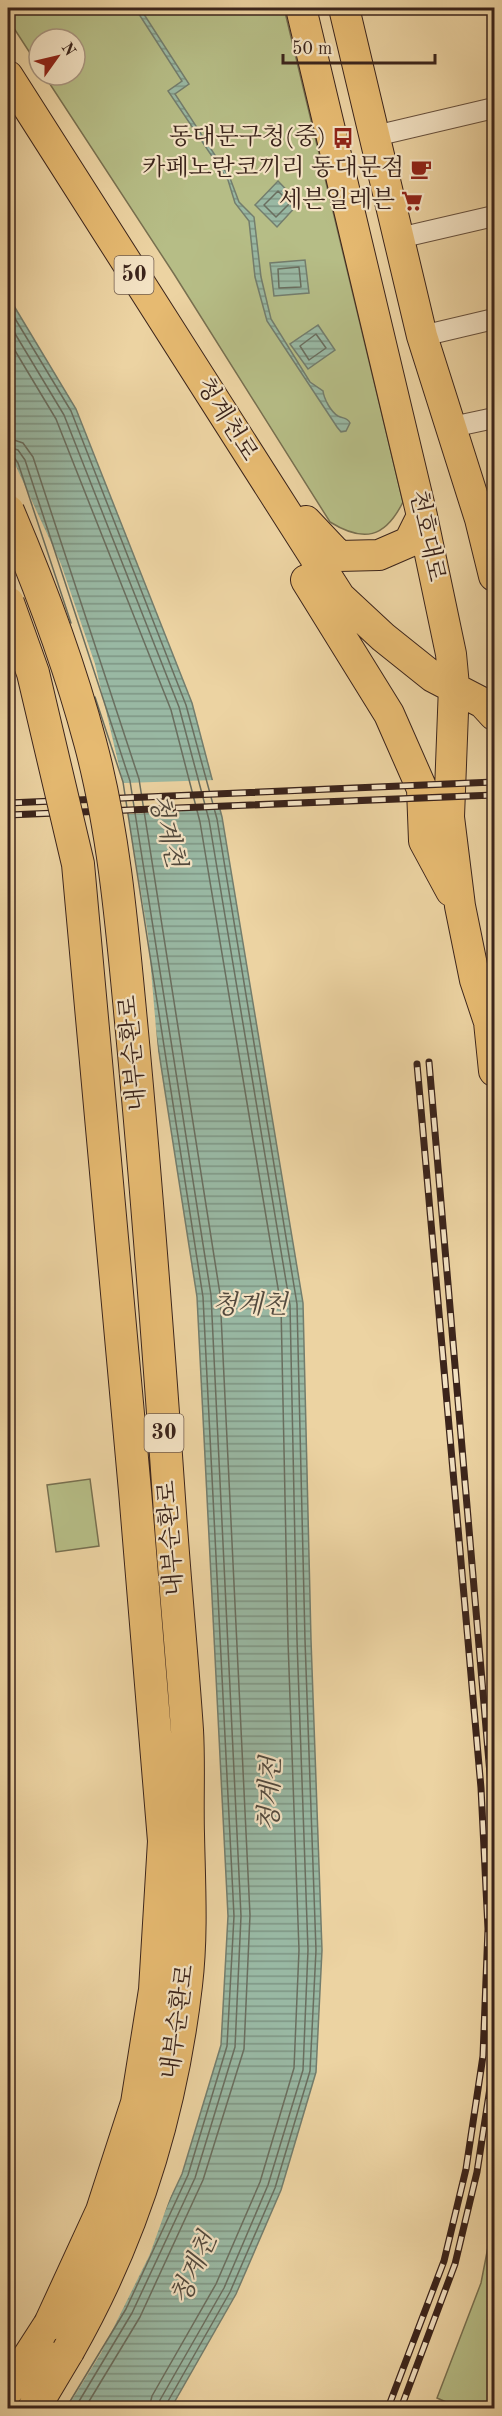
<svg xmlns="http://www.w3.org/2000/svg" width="502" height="2416" viewBox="0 0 502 2416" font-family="'Old Standard TT','Noto Serif KR',serif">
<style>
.green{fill:#b6bd86;stroke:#787050;stroke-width:1.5}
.water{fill:url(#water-rules);stroke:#737d6d;stroke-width:1.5}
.pier{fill:#ecd3a2}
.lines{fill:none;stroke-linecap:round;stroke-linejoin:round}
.shore{stroke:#6a6e5f;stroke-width:1.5}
.minor-casing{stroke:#67503d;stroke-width:22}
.primary-casing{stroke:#3b241b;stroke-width:32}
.trunk-casing{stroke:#3b241b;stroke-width:34}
.minor{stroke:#f3e2c3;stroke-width:20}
.primary{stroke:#e6ba71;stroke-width:30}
.trunk{stroke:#e6ba71;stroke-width:32}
.rail-casing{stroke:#3b241b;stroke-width:7}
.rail{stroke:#f3e2c3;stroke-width:4.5;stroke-dasharray:14;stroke-linecap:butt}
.trunk-bridge-casing{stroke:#3b241b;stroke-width:34;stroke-linecap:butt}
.trunk-bridge{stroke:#e6ba71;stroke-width:32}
.labels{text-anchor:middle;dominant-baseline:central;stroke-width:4.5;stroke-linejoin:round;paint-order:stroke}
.shield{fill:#f3e2c3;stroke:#725d4d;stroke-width:1.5}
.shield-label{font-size:22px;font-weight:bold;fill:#3b241b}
.poi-label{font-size:24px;fill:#3b241b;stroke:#f3e2c3;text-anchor:end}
.street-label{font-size:24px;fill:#3b241b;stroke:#f3e2c3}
.water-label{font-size:26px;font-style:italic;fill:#52493d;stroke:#f3e2c3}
</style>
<defs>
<pattern id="water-rules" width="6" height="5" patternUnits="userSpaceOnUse" patternTransform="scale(1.5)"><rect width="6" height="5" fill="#99b8a3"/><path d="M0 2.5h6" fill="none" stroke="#7e9584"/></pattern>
</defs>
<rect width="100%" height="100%" fill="#ecd3a2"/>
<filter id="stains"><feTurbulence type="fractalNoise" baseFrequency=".00333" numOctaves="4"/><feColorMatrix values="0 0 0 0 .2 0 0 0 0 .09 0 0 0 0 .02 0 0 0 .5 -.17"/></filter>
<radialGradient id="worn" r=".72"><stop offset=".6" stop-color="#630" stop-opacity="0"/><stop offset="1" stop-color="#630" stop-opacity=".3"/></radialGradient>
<path class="green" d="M8,8H284L403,502C385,538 364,543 330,522L174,274L44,75H75V39H39V67L8,19Z
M90,1479L99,1546L56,1552L47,1485Z
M494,2216V2408H460L437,2398L481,2283Z"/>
<path class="water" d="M135,8H140L189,84L175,94L230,178L239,202L254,217L261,277L271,319L310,382L323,391C324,399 331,412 338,416C344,419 347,417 350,423L346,431L341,432L337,427L267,321L255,277L249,221L235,203L228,180L168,91L182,81Z
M278,181L299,203L277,227L255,205Z
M305,260L309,293L274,296L270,263Z
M8,296L76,409L192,703L222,817L303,1303L311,1640L322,1950L316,2072L281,2190L236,2294L171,2408H59L120,2306L182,2174L221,2045L228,1916L197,1297L117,783L8,457Z
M318,325L335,350L308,369L290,344Z"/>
<path class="pier" d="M8,449L61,564L95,664L123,783L216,780L223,809L128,814L148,935L160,1075L114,784L8,463Z
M177,2178L150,2254L101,2353L67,2408H56L118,2305Z"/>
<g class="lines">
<path class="shore" d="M278,191L290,203L276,217L264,205Z
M299,267L301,287L279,288L278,269Z
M8,307L71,411L186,705L217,819L297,1304L305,1640L316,1950L310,2071L275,2188L230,2292L167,2403L166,2408
M8,322L64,415L179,707L209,820L290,1305L297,1640L308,1950L303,2070L268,2185L224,2288L160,2400L158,2408
M316,334L326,348L309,360L300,346Z
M8,339L56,419L171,710L200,822L281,1306L288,1641L299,1950L294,2068L260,2182L216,2284L152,2396L149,2408
M8,438L23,443L33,457L139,779L220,1294L250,1915L244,2049L203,2180L140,2317L85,2408
M8,447L18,450L25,460L130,781L211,1295L241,1916L235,2047L195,2178L132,2313L75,2408
M8,455L13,456L18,463L71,623
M66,2408L126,2309L188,2175L227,2046L234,1916L203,1297L123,782L95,697"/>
<defs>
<path id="minor" d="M375,136L494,108
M399,238L494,216
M422,336L494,319
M452,427L494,418"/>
<path id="primary" d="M301,8L422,516L451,654L454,686L449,817L460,906L475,980L489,1022L494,1071
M344,8L422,336L480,519L494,576
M8,76L340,597L383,637L433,677L483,703L494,715
M306,521L339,556L379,555L409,542L422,516
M306,580L389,714L422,789L424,841L451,891"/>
<path id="trunk" d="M8,2389L50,2324
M34,2408L68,2351"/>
</defs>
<use href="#minor" class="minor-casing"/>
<use href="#primary" class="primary-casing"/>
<use href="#trunk" class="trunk-casing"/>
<use href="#minor" class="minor"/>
<use href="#primary" class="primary"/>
<use href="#trunk" class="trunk"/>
<defs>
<path id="rail" d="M8,803L494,782
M8,815L494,795
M429,1062L494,1821
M388,2408L444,2261L466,2169L483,2056L488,1929L481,1788L417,1064
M401,2408L455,2264L477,2172L494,2062"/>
</defs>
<use href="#rail" class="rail-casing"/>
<use href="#rail" class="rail"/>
<defs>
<path id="trunk-bridge" d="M8,511C40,586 69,663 90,742C115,834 123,938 132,1032C147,1192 159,1352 170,1513C175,1585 182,1657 187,1730C189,1764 187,1799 188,1834C189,1884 192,1935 186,1985C171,2115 133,2237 68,2351
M8,603L33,673L78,864L135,1491L164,1841L155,1990L137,2103L102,2211L50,2324"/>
</defs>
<use href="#trunk-bridge" class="trunk-bridge-casing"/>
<use href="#trunk-bridge" class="trunk-bridge"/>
</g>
<defs>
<symbol id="bus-bare" viewBox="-9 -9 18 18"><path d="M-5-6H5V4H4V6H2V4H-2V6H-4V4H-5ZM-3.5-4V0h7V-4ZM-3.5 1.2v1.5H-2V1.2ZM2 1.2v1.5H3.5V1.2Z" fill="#8f2418" stroke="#f3e2c3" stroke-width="2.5" paint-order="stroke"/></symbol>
<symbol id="cafe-bare" viewBox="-9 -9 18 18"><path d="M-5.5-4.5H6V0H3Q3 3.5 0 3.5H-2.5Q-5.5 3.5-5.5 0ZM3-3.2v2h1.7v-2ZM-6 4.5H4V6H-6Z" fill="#8f2418" stroke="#f3e2c3" stroke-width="2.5" paint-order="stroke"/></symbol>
<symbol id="supermarket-bare" viewBox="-9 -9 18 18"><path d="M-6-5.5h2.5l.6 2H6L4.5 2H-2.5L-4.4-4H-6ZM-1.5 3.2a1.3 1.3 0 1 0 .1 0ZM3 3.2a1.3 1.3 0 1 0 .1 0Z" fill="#8f2418" stroke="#f3e2c3" stroke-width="2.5" paint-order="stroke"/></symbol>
</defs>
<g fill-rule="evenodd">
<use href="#bus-bare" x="328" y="123" width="30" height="30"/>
<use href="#cafe-bare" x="406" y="154" width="30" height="30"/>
<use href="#supermarket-bare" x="397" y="186" width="30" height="30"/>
</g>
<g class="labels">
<g class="shield">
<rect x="114.5" y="256" width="39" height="38" rx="4.5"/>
<rect x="144.5" y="1414" width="39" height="38" rx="4.5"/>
</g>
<g class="shield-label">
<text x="134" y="275">50</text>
<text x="164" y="1433">30</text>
</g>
<g class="poi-label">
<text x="326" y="138">동대문구청(중)</text>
<text x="404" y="169">카페노란코끼리 동대문점</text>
<text x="395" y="201">세븐일레븐</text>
</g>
<g class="street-label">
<text transform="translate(226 420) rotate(58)">청계천로</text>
<text transform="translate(426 536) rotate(78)">천호대로</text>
<text transform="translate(134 1053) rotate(-95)">내부순환로</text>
<text transform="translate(172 1538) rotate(-94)">내부순환로</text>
<text transform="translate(179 2022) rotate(-82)">내부순환로</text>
</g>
<g class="water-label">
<text transform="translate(166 831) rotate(75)">청계천</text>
<text x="250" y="1306">청계천</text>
<text transform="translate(271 1794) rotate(-88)">청계천</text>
<text transform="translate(195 2269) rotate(-66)">청계천</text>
</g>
</g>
<rect width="502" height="2416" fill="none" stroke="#ecd3a2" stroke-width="30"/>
<rect x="9" y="9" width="484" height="2398" fill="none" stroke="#3b241b" stroke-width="3"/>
<rect x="15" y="15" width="472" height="2386" fill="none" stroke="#3b241b" stroke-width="1.5"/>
<g transform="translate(57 57) rotate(56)"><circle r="28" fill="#f3e2c3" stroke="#a99680" stroke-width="1.5"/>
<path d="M0-4.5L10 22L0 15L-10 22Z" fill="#8f2418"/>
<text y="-9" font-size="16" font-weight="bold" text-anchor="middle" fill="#3b241b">N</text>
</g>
<path d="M283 54v9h152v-9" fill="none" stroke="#3b241b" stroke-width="3"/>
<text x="292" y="54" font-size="18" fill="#3b241b" stroke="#f3e2c3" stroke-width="4.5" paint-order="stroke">50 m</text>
<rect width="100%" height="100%" filter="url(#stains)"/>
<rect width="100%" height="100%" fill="url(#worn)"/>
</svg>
